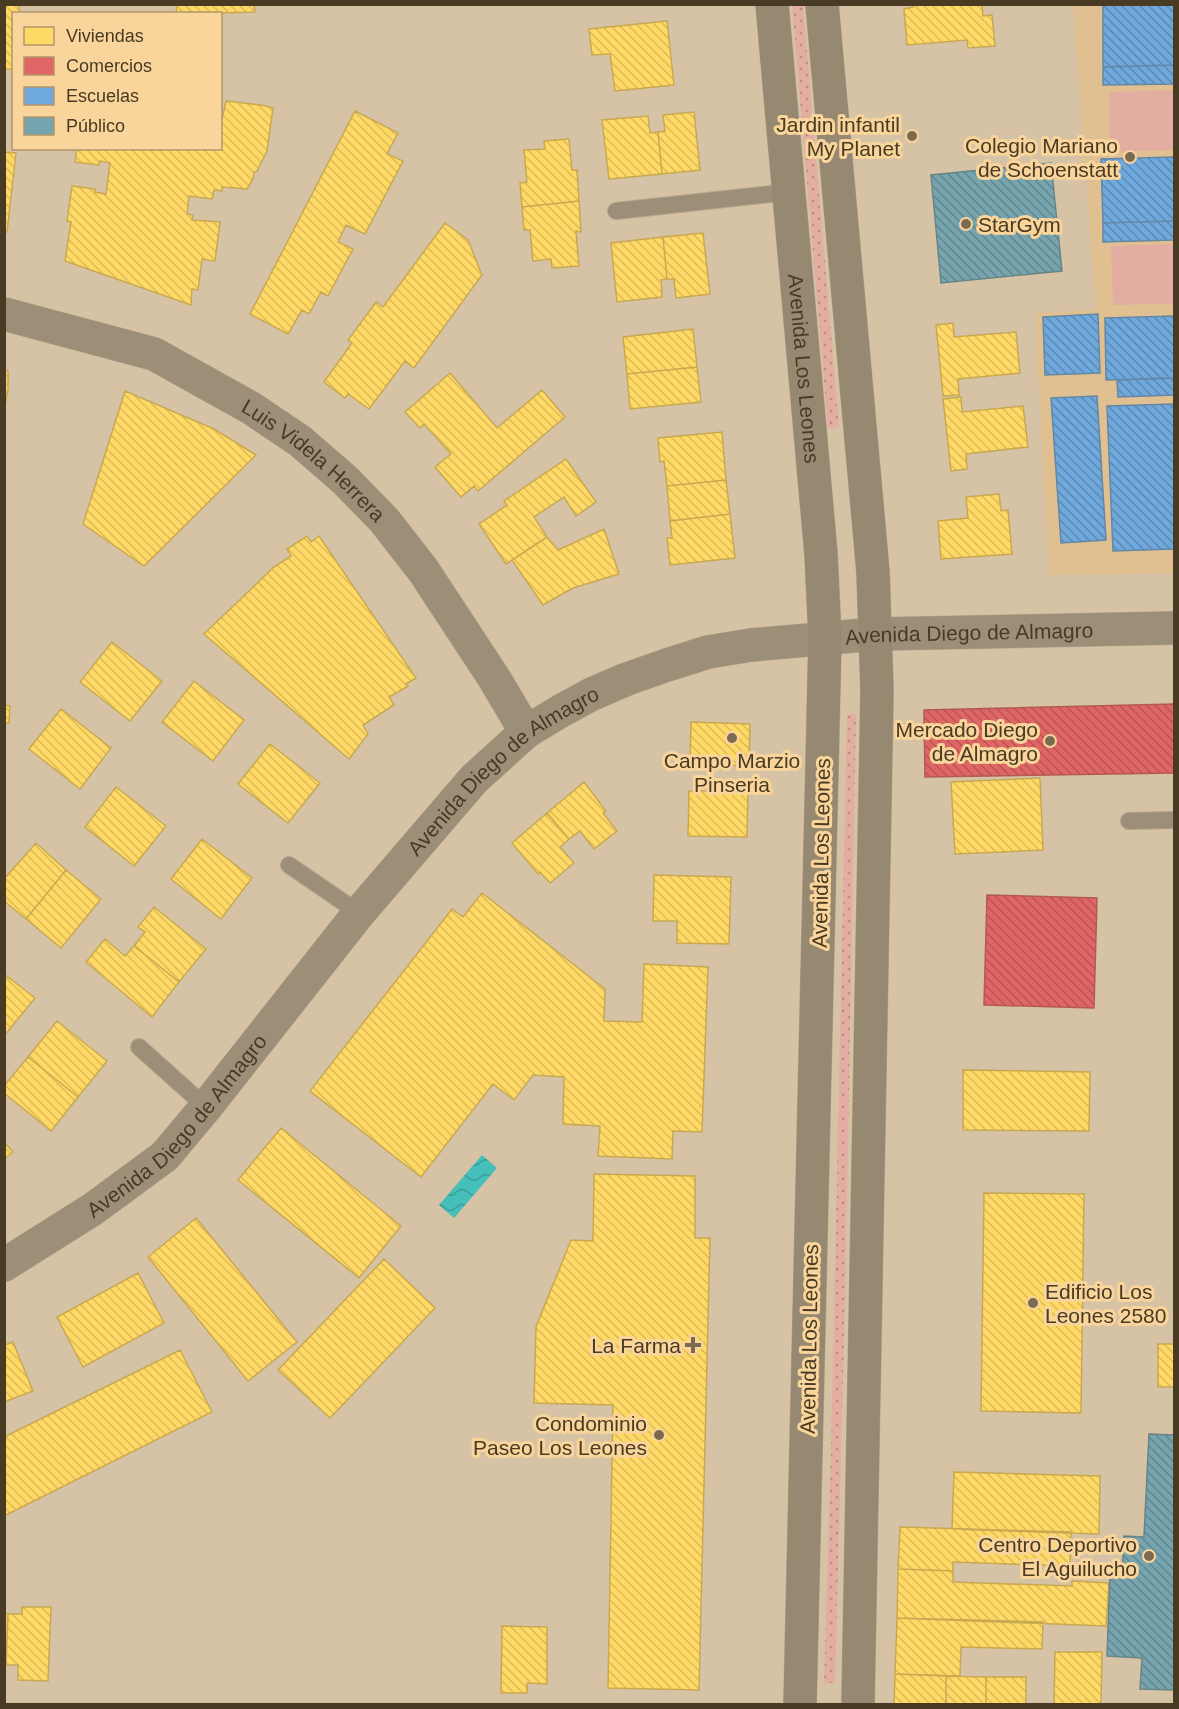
<svg xmlns="http://www.w3.org/2000/svg" width="1179" height="1709" viewBox="0 0 1179 1709" font-family="Helvetica,sans-serif">
<style>
.built{fill:#e0c090}
.grass{fill:url(#grass-dots)}
.pitch{fill:#e4ada1}
.water{fill:url(#water-waves)}
.homes{fill:url(#homes-back-hatch);stroke:#c8a952;stroke-width:1.5}
.shops{fill:url(#shops-back-hatch);stroke:#b35952;stroke-width:1.5}
.schools{fill:url(#schools-back-hatch);stroke:#6487a4;stroke-width:1.5}
.public{fill:url(#public-back-hatch);stroke:#688585;stroke-width:1.5}
.lines{fill:none;stroke-linecap:round;stroke-linejoin:round}
.service-casing{stroke:#b3a38c;stroke-width:18}
.minor-casing{stroke:#b3a38c;stroke-width:34}
.tertiary-casing{stroke:#b3a38c;stroke-width:34}
.primary-casing{stroke:#b3a38c;stroke-width:34}
.service{stroke:#9d8f77;stroke-width:16}
.minor{stroke:#9d8f77;stroke-width:33}
.tertiary{stroke:#9d8f77;stroke-width:33}
.primary{stroke:#978871;stroke-width:33}
.poi-dot{fill:#7a6a50;stroke:#f9d49b;stroke-width:2}
.labels{text-anchor:middle;dominant-baseline:central;stroke-width:6;stroke-linejoin:round;paint-order:stroke}
.poi-label{font-size:21px;fill:#493a23;stroke:#f9d49b;text-anchor:end}
.street-label{font-size:21px;fill:#493a23;stroke:#f9d49b}
</style>
<defs>
<pattern id="grass-dots" width="8" height="8" patternUnits="userSpaceOnUse" patternTransform="scale(1.5)"><rect width="8" height="8" fill="#e4ada1"/><path d="M2 2h.1M6 6h.1" fill="none" stroke="#bb8e83" stroke-width="1.8" stroke-linecap="round"/></pattern>
<pattern id="water-waves" width="16" height="10" patternUnits="userSpaceOnUse" patternTransform="scale(1.5)"><rect width="16" height="10" fill="#45bfba"/><path d="M0 5q4-4 8 0t8 0" fill="none" stroke="#3c9c97"/></pattern>
<pattern id="homes-back-hatch" width="6" height="6" patternUnits="userSpaceOnUse" patternTransform="scale(1.5)"><rect width="6" height="6" fill="#ffd966"/><path d="M-1 5l2 2M0 0l6 6M5-1l2 2" fill="none" stroke="#dcbb58"/></pattern>
<pattern id="shops-back-hatch" width="6" height="6" patternUnits="userSpaceOnUse" patternTransform="scale(1.5)"><rect width="6" height="6" fill="#e06666"/><path d="M-1 5l2 2M0 0l6 6M5-1l2 2" fill="none" stroke="#b85554"/></pattern>
<pattern id="schools-back-hatch" width="6" height="6" patternUnits="userSpaceOnUse" patternTransform="scale(1.5)"><rect width="6" height="6" fill="#6fa8dc"/><path d="M-1 5l2 2M0 0l6 6M5-1l2 2" fill="none" stroke="#5d8ab2"/></pattern>
<pattern id="public-back-hatch" width="6" height="6" patternUnits="userSpaceOnUse" patternTransform="scale(1.5)"><rect width="6" height="6" fill="#76a5af"/><path d="M-1 5l2 2M0 0l6 6M5-1l2 2" fill="none" stroke="#63878e"/></pattern>
</defs>
<rect width="100%" height="100%" fill="#d6c2a4"/>
<path class="built" d="M1073,5H1174V573L1049,575L1035,313L1096,310Z"/>
<path class="grass" d="M792,5H803L839,427L828,428Z
M856,713L845,1301L835,1683H824L831,1455L847,715Z"/>
<path class="pitch" d="M1174,90V150L1110,152L1109,92Z
M1174,244V304L1113,305L1111,246Z"/>
<path class="water" d="M482,1155L497,1168L454,1218L439,1205Z"/>
<path class="homes" d="M4,4H19V14H14V69H4Z
M176,4H254L255,12L177,14Z
M913,4H982L983,16L992,15L995,46L968,48L967,40L907,45L904,9L913,7Z
M667,21L674,85L615,91L610,54L592,55L589,29Z
M226,101L261,105L273,108L267,151L257,171L254,172L253,179L247,189L222,187V191L214,190L212,199L189,196L187,214L193,215L192,220L220,222L215,261L202,259L198,290L192,289L191,305L65,261L71,222L67,221L72,186L95,189V192L106,194L110,163L100,161L99,165L75,162L77,148H220V120H222Z
M355,111L398,133L387,154L403,161L365,234L346,225L338,242L353,249L328,296L321,292L309,314L302,310L288,334L250,314Z
M694,112L700,170L662,174L658,132L665,131L663,115Z
M648,116L650,133L658,132L662,174L609,179L602,120Z
M569,139L572,170H577L579,201L522,207L520,183L527,182L524,150L545,149L544,141Z
M4,152L16,153L7,232H4Z
M579,201L581,232L576,231L579,266L552,268L551,259L533,261L530,230H524L522,207Z
M445,223L468,240L482,275L414,368L405,361L369,409L348,394L345,398L324,382L352,343L348,340L376,302L383,307Z
M703,233L710,294L676,298L674,279H667L663,237Z
M663,237L667,279L661,280L662,297L617,302L611,243Z
M953,323L954,337L1016,332L1020,373L958,379L959,395L943,396L936,325Z
M693,329L697,367L627,374L623,337Z
M697,367L701,402L630,409L627,374Z
M4,370L8,371V389L4,412Z
M450,373L497,428L542,390L565,417L478,491L474,486L461,497L435,467L451,454L424,424L420,428L405,412Z
M125,391L214,429L256,455L144,566L83,524Z
M961,397L962,412L1023,406L1028,447L966,454L967,469L951,471L943,399Z
M722,432L726,480L667,486L664,461L660,462L658,438Z
M566,459L596,502L576,516L564,497L534,517L547,537L506,564L479,524L507,505L504,501Z
M726,480L730,514L670,521L667,486Z
M999,494L1001,511L1008,510L1012,554L941,559L938,521L968,518L966,497Z
M730,514L735,558L670,565L667,538H672L670,521Z
M604,529L619,574L573,588L543,605L512,560L547,537L558,550Z
M307,536L311,542L319,536L416,678L406,684L408,686L389,697L394,705L363,725L368,734L349,759L204,634L274,567L291,556L287,549Z
M112,642L162,681L130,721L80,682Z
M194,681L244,720L213,761L162,722Z
M4,705L10,706L9,723H4Z
M61,709L111,748L80,789L29,749Z
M691,722L750,724L749,766L690,764Z
M270,744L320,783L288,823L238,784Z
M1040,778L1043,850L955,854L951,782Z
M584,782L606,811L603,813L617,831L594,849L580,831L569,839L547,813Z
M116,787L166,826L134,866L85,827Z
M689,791H748L747,837L688,836Z
M547,813L569,839L560,847L574,863L550,883L540,872L538,874L512,843Z
M202,839L252,878L221,919L171,879Z
M36,843L66,870L26,919L4,901V879Z
M66,870L101,899L61,948L26,919Z
M654,875L731,877L729,944L677,943V921H653Z
M482,893L605,989L604,1021L642,1022L644,964L708,967L702,1132L673,1131L672,1159L598,1156L600,1126L563,1124L564,1077L533,1075L514,1100L493,1084L421,1177L310,1091L452,909L463,917Z
M154,907L206,949L179,982L134,946L145,932L138,927Z
M105,939L125,956L134,946L179,982L152,1017L86,962Z
M4,974L35,998L4,1036Z
M57,1021L107,1061L78,1097L28,1057Z
M28,1057L78,1097L51,1131L4,1093V1086Z
M963,1070L1090,1072L1089,1131L963,1130Z
M281,1128L401,1226L359,1278L238,1180Z
M4,1142L13,1152L4,1159Z
M594,1174L695,1176V1238H710L699,1690L608,1688L613,1405L534,1403L536,1327L571,1240L593,1241Z
M984,1193L1084,1194L1081,1413L981,1411Z
M196,1218L297,1342L248,1381L148,1257Z
M384,1259L435,1308L330,1418L278,1370Z
M138,1273L164,1323L83,1367L57,1317Z
M13,1342L33,1391L4,1402V1345Z
M1158,1344H1174V1387H1158Z
M180,1350L212,1412L4,1516V1437Z
M954,1472L1100,1476L1099,1534L952,1529Z
M900,1527L1071,1532L1070,1566L953,1562V1571L898,1569Z
M898,1569L953,1571V1582L1072,1586V1581L1109,1583L1106,1626L897,1618Z
M22,1607H51L48,1681L18,1680V1665H6L8,1614H22Z
M4,1613L8,1614L6,1665H4Z
M897,1618L1043,1622L1042,1649L961,1647L960,1676L895,1674Z
M502,1626L547,1627V1684L527,1683V1693H501Z
M1055,1652H1102L1101,1704H1054Z
M895,1674L946,1676V1704H894Z
M946,1676L986,1677V1704H946Z
M986,1677H1026V1704H986Z"/>
<path class="shops" d="M1174,704V773L925,777L924,710Z
M987,895L1097,898L1094,1008L984,1005Z"/>
<path class="schools" d="M1103,4H1174V65L1103,67Z
M1174,65V84L1103,85V67Z
M1174,157V221L1103,223L1101,159Z
M1174,221V240L1103,242V223Z
M1098,314L1100,373L1045,375L1043,317Z
M1174,316V378L1106,380L1105,318Z
M1174,378V395L1118,397L1117,380Z
M1097,396L1106,540L1061,543L1051,398Z
M1174,404V549L1113,551L1107,406Z"/>
<path class="public" d="M1051,163L1062,271L941,283L931,175Z
M1149,1434L1174,1435V1690L1140,1689L1142,1658L1107,1656L1110,1575L1122,1576L1124,1536L1144,1537Z"/>
<g class="lines">
<defs>
<path id="service" d="M616,211L789,192
M1129,821L1174,820
M289,865L359,913
M139,1047L206,1107"/>
<g id="minor">
<path id="s1" d="M4,314L154,354L251,408L300,441L345,480L384,520L423,570L494,678L526,732"/>
</g>
<g id="tertiary">
<path id="s2" d="M4,1265L93,1209L165,1156L206,1107L359,913L474,779L526,732L559,712L592,694L627,679L667,665L708,652L751,645L876,634L1174,628"/>
</g>
<g id="primary">
<path id="s3" d="M772,4L821,554L825,638L800,1704"/>
<path d="M822,4L873,572L877,691L858,1704"/>
</g>
</defs>
<use href="#service" class="service-casing"/>
<use href="#minor" class="minor-casing"/>
<use href="#tertiary" class="tertiary-casing"/>
<use href="#primary" class="primary-casing"/>
<use href="#service" class="service"/>
<use href="#minor" class="minor"/>
<use href="#tertiary" class="tertiary"/>
<use href="#primary" class="primary"/>
</g>
<g class="poi-dot">
<circle cx="912" cy="136" r="6"/>
<circle cx="1130" cy="157" r="6"/>
<circle cx="966" cy="224" r="6"/>
<circle cx="732" cy="738" r="6"/>
<circle cx="1050" cy="741" r="6"/>
<circle cx="1033" cy="1303" r="6"/>
<path d="M690 1336h6v6h6v6h-6v6h-6v-6h-6v-6h6z"/>
<circle cx="659" cy="1435" r="6"/>
<circle cx="1149" cy="1556" r="6"/>
</g>
<g class="labels">
<g class="poi-label">
<text x="900" y="124">Jardin infantil<tspan x="900" dy="24">My Planet</tspan></text>
<text x="1118" y="145">Colegio Mariano<tspan x="1118" dy="24">de Schoenstatt</tspan></text>
<text x="978" y="224" text-anchor="start">StarGym</text>
<text x="1038" y="729">Mercado Diego<tspan x="1038" dy="24">de Almagro</tspan></text>
<text x="732" y="760" text-anchor="middle">Campo Marzio<tspan x="732" dy="24">Pinseria</tspan></text>
<text x="1045" y="1291" text-anchor="start">Edificio Los<tspan x="1045" dy="24">Leones 2580</tspan></text>
<text x="681" y="1345">La Farma</text>
<text x="647" y="1423">Condominio<tspan x="647" dy="24">Paseo Los Leones</tspan></text>
<text x="1137" y="1544">Centro Deportivo<tspan x="1137" dy="24">El Aguilucho</tspan></text>
</g>
<g class="street-label">
<text stroke="none"><textPath href="#s3" startOffset="366">Avenida Los Leones</textPath></text>
<text stroke="none"><textPath href="#s1" startOffset="348">Luis Videla Herrera</textPath></text>
<text stroke="none"><textPath href="#s2" startOffset="1214">Avenida Diego de Almagro</textPath></text>
<text stroke="none"><textPath href="#s2" startOffset="710">Avenida Diego de Almagro</textPath></text>
<text transform="translate(821 853) rotate(-89)">Avenida Los Leones</text>
<text stroke="none"><textPath href="#s2" startOffset="224">Avenida Diego de Almagro</textPath></text>
<text transform="translate(809 1339) rotate(-89)">Avenida Los Leones</text>
</g>
</g>
<rect width="1179" height="1709" fill="none" stroke="#493a23" stroke-width="12"/>
<rect x="12" y="12" width="210" height="138" fill="#f9d49b" stroke="#b3966b" stroke-width="1.5"/>
<rect x="24" y="27" width="30" height="18" fill="#ffd966" stroke="#b3966b" stroke-width="1.5"/>
<text x="66" y="42" font-size="18" fill="#493a23">Viviendas</text>
<rect x="24" y="57" width="30" height="18" fill="#e06666" stroke="#b3966b" stroke-width="1.5"/>
<text x="66" y="72" font-size="18" fill="#493a23">Comercios</text>
<rect x="24" y="87" width="30" height="18" fill="#6fa8dc" stroke="#b3966b" stroke-width="1.5"/>
<text x="66" y="102" font-size="18" fill="#493a23">Escuelas</text>
<rect x="24" y="117" width="30" height="18" fill="#76a5af" stroke="#b3966b" stroke-width="1.5"/>
<text x="66" y="132" font-size="18" fill="#493a23">Público</text>
</svg>
